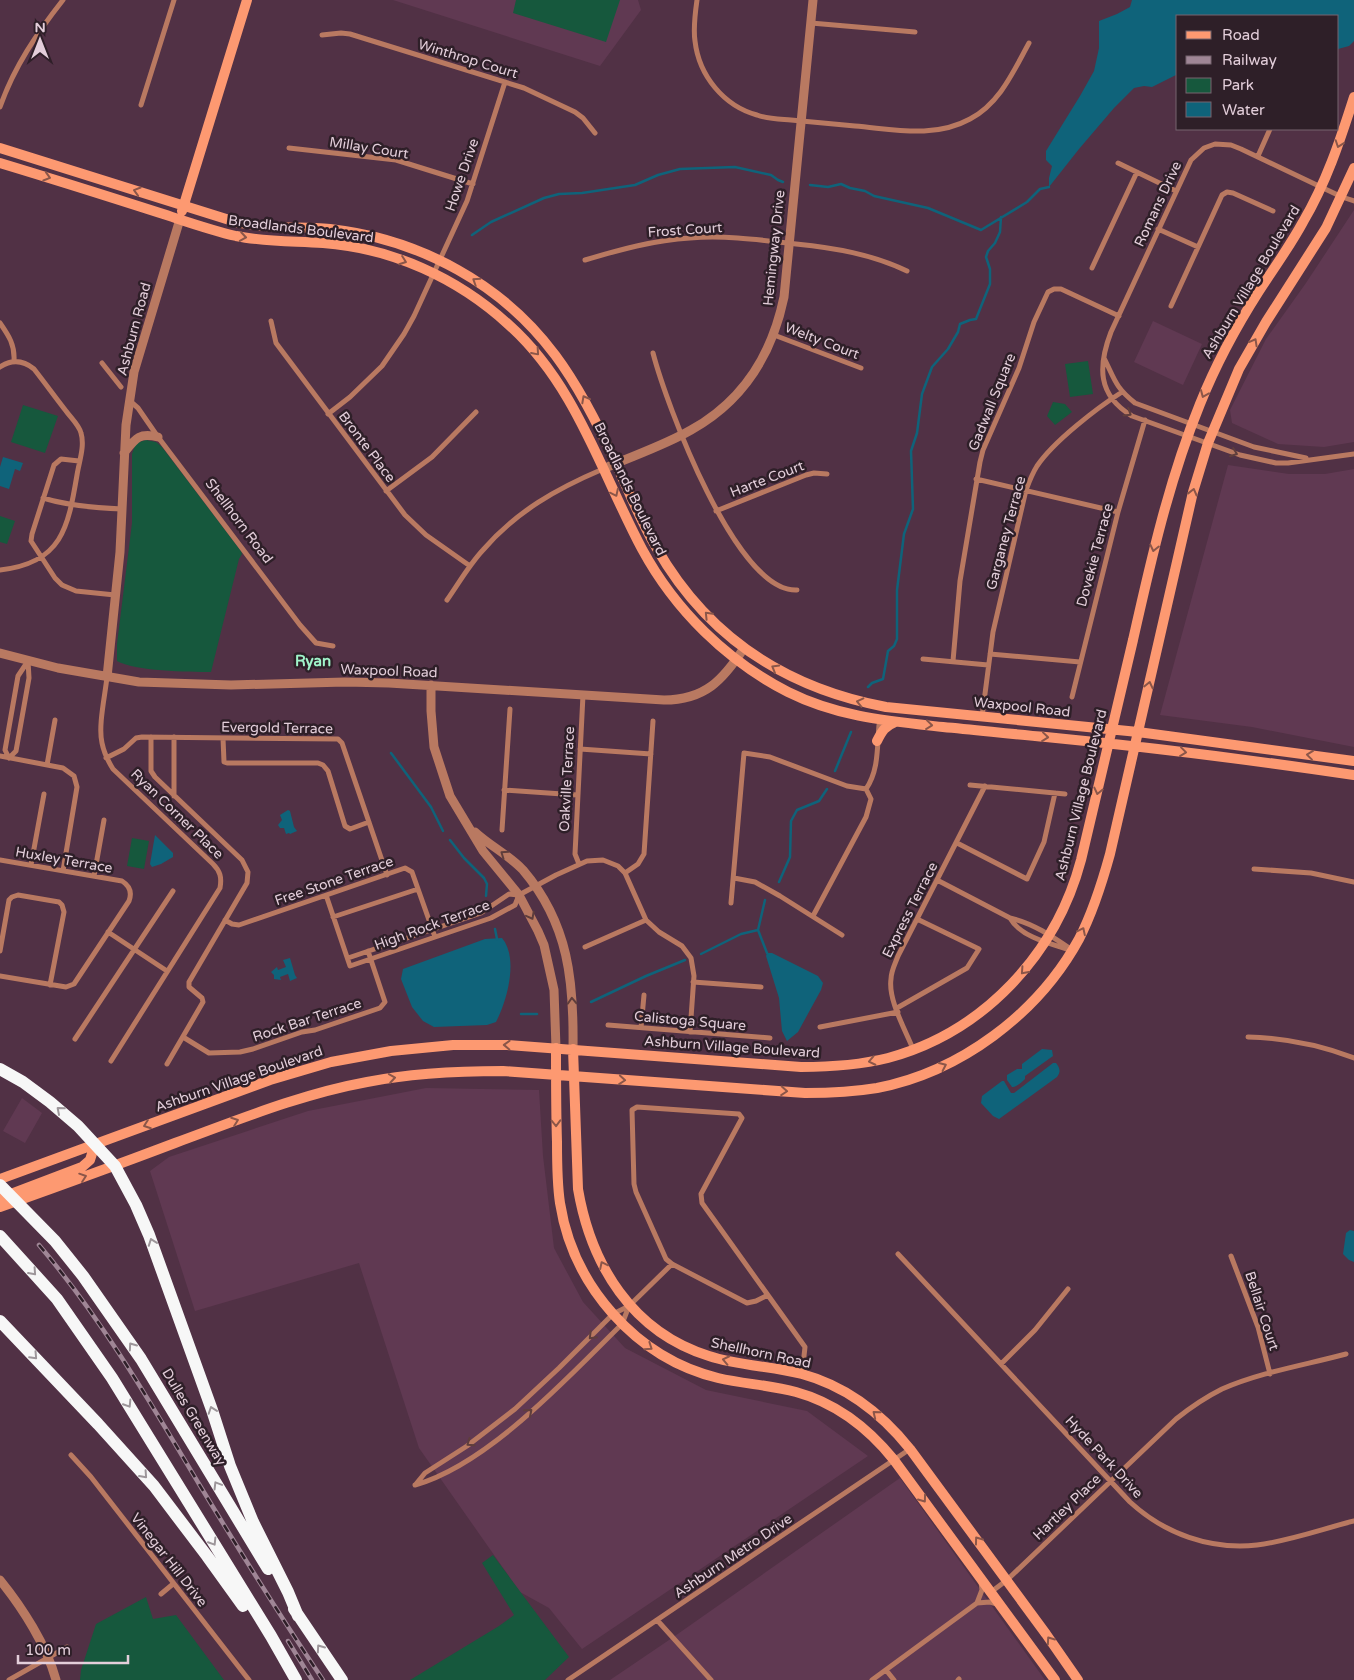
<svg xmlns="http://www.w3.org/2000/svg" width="1354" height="1680" viewBox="0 0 1354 1680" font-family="'Varela Round',sans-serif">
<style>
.built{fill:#603952}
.green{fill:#16583d}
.water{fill:#0f637a}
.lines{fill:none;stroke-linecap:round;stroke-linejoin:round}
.stream{stroke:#0f637a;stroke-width:2.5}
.minor{stroke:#b97961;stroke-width:5}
.tertiary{stroke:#b97961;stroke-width:9}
.secondary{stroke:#fd9971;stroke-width:10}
.motorway{stroke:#f7f7f7;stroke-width:12}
.rail-casing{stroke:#a08696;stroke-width:4.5}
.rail{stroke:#2e1f28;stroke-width:2.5;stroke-dasharray:8;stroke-linecap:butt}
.oneway{stroke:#8b5649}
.oneway2{stroke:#5f3e3c}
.oneway3{stroke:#9d969a}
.labels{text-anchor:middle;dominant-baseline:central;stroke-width:5;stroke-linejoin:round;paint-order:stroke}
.street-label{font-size:14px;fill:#e3ceda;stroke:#2e1f28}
.neighbourhood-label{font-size:15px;font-weight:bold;fill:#a0f4ca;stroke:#2e1f28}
</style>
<rect width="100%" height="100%" fill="#513145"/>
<path class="built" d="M393,0H638L641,10L600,66Z
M1354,210V442L1324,447L1278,444L1232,423L1230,410L1266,339L1306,283Z
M1153,321L1202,344L1183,385L1134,362Z
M1228,465L1289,474H1325L1354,469V747L1252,727L1160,715Z
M426,1088L539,1090L543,1156L554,1248L583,1302L625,1348L706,1390L807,1411L868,1456L582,1649L549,1608L520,1592L419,1448L359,1263L195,1311L150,1171L169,1157L308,1111Z
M22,1098L42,1113L25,1143L3,1131Z
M900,1478L1045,1680H610L672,1638Z"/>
<path class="green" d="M516,0H620L606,42L513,13Z
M1088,361L1093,394L1070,397L1065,364Z
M1053,402L1065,404L1072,412L1055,425L1047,416Z
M23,405L58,416L45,453L11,442Z
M146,440L156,442L162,447L241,551L242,554L239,559L211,672C189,672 134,671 117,661V644L132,523V454L136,443Z
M0,516L15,521L7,544L0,542Z
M132,838L149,841L144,869L127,866Z
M493,1555L569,1657L545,1680H410L499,1626L514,1615L482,1563Z
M146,1597L153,1619L176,1615L224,1680H80L81,1670L96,1624Z"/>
<path class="water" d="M1132,0H1354V41L1349,46L1338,49V16H1178V74L1152,87L1144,86L1134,88L1114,108L1079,149L1049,187V178L1052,166L1046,160V151L1080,96L1094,71L1099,48V21L1117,14L1130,7Z
M3,457L23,463L20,471L15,469L9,489L0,486V467Z
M288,810L290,811L294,827L297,831L290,834L289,833L286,834L284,828H280L278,825L282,820L280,815Z
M155,835L173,853V857L161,864L152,867L150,864Z
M502,938C519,958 507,1001 496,1022L487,1025L434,1027L423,1021L412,1007L401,979L403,969L485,939Z
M767,953H772L818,976L823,983L821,990L798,1032L787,1041L782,1031L779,998L766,956Z
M290,958L295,975L297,978L290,981L288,974L280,977L281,980L274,979V975L271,972L277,967L278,970L286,967L283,960Z
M1042,1049L1052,1050L1053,1056L1025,1076V1079C1022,1082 1017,1087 1012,1087L1007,1080V1075L1017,1069H1022V1064Z
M1053,1063H1056C1060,1068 1061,1072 1057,1077L999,1119L993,1116L981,1103L982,1096L1002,1081H1004L1011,1093H1014Z
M1350,1230L1354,1231V1262L1349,1260L1343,1254L1346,1233Z"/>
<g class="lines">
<path class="stream" d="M810,185L828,187L841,184L850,188L865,191L874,196L928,208L981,230L1027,202L1040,189L1049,187
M472,235L491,222L544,198L559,194L582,193L635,185L658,175L680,169L735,167L771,175L778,180L783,182
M868,687L872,683L883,679L888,651L894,646L897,639V590L904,534L913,509L911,451L917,433L922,394L932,367L948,349L958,332L960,324L970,320L976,319L990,284V269L986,257L988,251L995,243L1000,232L1001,217
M391,753L431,807L443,831
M835,771L851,732
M450,840L464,858L484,878L487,884L486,896
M779,882L790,857L791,821L797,810L819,801L827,789
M765,900L758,930L767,953
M495,929L497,939
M701,954L741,934L758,930
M591,1002L646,976L685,960
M521,1014H537"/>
<path class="minor" d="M697,0C695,14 693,28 695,41C699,76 724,106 757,115C768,119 779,119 791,120C812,122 833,124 855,126C893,129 934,139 970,119C1000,103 1013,72 1029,43
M811,23L915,32
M322,35L341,33L350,34L524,88L575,112L583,118L595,133
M141,105L174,0
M0,107C14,67 37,33 63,0
M289,148L396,160L473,184
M1258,156L1270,129
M1118,163L1176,191
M1354,201L1342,197L1241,149L1231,145L1215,144L1204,148L1191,160L1111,332C1098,366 1097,395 1132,416L1240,455L1276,463H1288L1354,454
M1158,229L1198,247
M585,260C619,250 654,240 690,238C725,235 761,240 796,244C835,248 871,254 907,271
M1092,268L1137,172
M1171,306L1222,195L1227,192L1233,193L1273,211
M271,321L276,343L405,515L426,535L470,566
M0,323C9,336 15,345 14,361
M774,335L861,368
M653,353C666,403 736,593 797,590
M1104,358C1115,380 1115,387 1135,403L1254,447L1306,458
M102,363L121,387
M0,367C12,359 23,360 34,369C45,383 55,397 66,411C71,418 79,425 81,433C85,446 79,462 77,475C68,528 62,563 0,570
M130,401L138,408L158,437L300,625L316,643L333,646
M328,414L350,397L382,366L404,334L414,316L467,201L505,82
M79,461L61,459L54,465L32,534L31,541L55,578L62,585L76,591L115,595
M976,479L1118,512
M386,491L432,457L476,412
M43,498C69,506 95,508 122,509
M716,511L806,475L814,473L827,474
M447,600C459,583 469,565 483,550C517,511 556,489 603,469
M990,654L1080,662
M923,659L988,665
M28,661L29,678L16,751L9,758L5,750L18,676Z
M953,661L960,581L980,462L983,450L1019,368L1034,322L1048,292L1054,289H1061L1119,316
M107,677C105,696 98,726 102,743C104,753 108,761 113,769L213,864C220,871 222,877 220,888L111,1061
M1072,697L1118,512L1145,420
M982,717L993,632L1026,490C1029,482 1032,474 1037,466C1054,441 1097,408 1122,392
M151,737V771L155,777L242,860L248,872L247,883L189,982V987L202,998L203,1002L167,1064
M223,738L224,762L227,763H318L323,765L328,771L345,826L350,829L369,822
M580,749L651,754
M0,756L63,768L74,776L77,787L63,871
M106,758L124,749L136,738L142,737L338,739L342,743L387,875
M47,765L55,720
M970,785L1065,794
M504,790L577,795
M174,796V737
M502,830L510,709
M957,843L1027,879L1044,842L1055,793
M0,860L122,881C130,886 132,893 129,901L74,984L66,987L0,976
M579,864L575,854L583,695
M31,865L44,794
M1254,869L1311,873L1354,882
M625,873L638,864L644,854L653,721
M94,876L104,820
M734,878L755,882L780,896L842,935
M937,880L1010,918C1033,923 1053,937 1072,950
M326,895L350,966L491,918L515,905L519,895
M519,895L556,875L587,861L603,860L618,866L625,873L646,920L659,932L682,946L691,958L694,976L690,1032
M731,903L744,753L770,757L847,786L866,789
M813,916L866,817L871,799L866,789C879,770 877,747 879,725L881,721
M333,917L418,889
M1010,918C1020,936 1047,943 1067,949
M225,920L232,924L239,925L405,868L412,872L435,937
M108,932L167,971
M585,947L646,920
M0,951L9,900L12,897L18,895L59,902L62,905L64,912L50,985
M348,958L481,913L509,894L518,895
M693,982L761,987
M897,1008L967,968L979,949L917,919
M608,1025L770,1038
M820,1027L898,1012
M641,1028L644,995
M183,1037L209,1053L240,1052L253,1049L302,1032L315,1030L380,1008L385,1002L368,951
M1248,1037C1285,1038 1320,1045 1354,1058
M75,1039L173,891
M913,1049C905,1029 888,1000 891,979C891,971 895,964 898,956L985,786
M898,1254L1130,1502C1165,1534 1210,1550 1257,1545C1290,1541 1322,1529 1354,1521
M1231,1256L1258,1327L1270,1374
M768,1295L756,1301L747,1303L672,1264L666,1259L636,1192L634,1184L632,1110L637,1107L739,1114L742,1118L701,1194L702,1203L805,1347L802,1374
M1001,1364L1035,1330L1068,1289
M71,1455L91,1477L249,1680
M416,1484L425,1473L467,1446L515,1409L559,1368L613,1314L629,1306
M415,1485C489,1464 568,1377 622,1324L629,1306L672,1264
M991,1592L1007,1580L1176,1419C1191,1407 1206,1397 1222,1389C1261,1372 1305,1365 1346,1354
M161,1594L173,1584
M977,1603L982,1590L981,1582
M657,1620L711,1680
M886,1670L894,1680
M9,1680L67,1647
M568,1680L910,1449
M872,1680L977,1603L990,1602L997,1604
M958,1680L959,1679"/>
<path class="tertiary" d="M124,453C135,439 139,432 158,437
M603,469C632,456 663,446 691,430C743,401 772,355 784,297L813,0
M0,653L58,668L139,682L231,685L345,682L389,683L664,700C705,700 723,680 744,648
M107,677L120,552L126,425L134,372L180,219
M431,685V711L434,747L450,796L483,851L519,895L538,931L544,945L554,990L556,1048
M475,832C490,846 509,855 523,870C569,924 574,982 573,1049
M0,1580C22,1607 47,1646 56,1680"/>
<path class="secondary" d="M0,148L239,223C251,224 262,226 274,227C293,228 311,227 330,229C375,234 419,248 458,270C542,317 580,384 618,468C630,494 641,522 656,547C707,637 785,688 886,707L1138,732L1354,761
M0,163C53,179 107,196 160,213C185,221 210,230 236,236C265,242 294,241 323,243C392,248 458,278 509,325C576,385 601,472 642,549C675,610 727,661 788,692C838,717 888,721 943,727C977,730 1011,734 1046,737C1149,747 1252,760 1354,775
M182,211L247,0
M877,741C882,731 885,726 895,722
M556,1048C556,1079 556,1111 557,1142C557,1162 557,1183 560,1203C573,1286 636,1358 718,1378C744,1384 770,1385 796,1392C836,1403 869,1429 894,1460L1055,1680
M573,1049L578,1189C591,1265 632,1332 709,1356C739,1366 772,1366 802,1374C846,1386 882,1414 910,1449L1046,1634L1078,1680
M0,1179L270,1080L331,1062L391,1051L453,1045H507L801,1067C831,1067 860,1065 888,1058C984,1032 1056,954 1081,860C1099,786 1116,713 1133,640C1151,560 1169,480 1200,404C1216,364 1236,327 1259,291C1274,268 1290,246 1303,222C1326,183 1340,141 1354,97
M0,1198L82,1167L90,1160L95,1144
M0,1207C59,1186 117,1165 175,1143C238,1120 301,1094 367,1082C412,1073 457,1071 503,1071L805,1093C829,1093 853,1092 877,1088C960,1072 1038,1014 1079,939C1093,912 1102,883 1110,854L1193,492L1208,443L1239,369L1266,322L1326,228L1354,168"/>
<path class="motorway" d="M0,1069L23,1082L50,1102L78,1126L115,1166L136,1205L149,1235L212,1410L230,1466L253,1522L288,1592L298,1616
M0,1185L55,1241L83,1276L141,1359L268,1569
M0,1236L57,1299L112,1378L271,1636L296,1680
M0,1321L98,1424L154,1486L207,1556L243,1606
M294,1609L342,1680"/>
<defs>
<path id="rail" d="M39,1245C102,1319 150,1402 199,1484C239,1550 280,1616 323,1680
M288,1641L312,1680"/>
</defs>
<use href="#rail" class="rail-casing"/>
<use href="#rail" class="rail"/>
</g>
<defs><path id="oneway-chevron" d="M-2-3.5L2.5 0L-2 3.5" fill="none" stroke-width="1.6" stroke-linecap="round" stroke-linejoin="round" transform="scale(1.25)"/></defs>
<g class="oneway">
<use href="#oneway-chevron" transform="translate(1339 144) rotate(109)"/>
<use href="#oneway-chevron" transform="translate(47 177) rotate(17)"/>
<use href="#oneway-chevron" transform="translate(137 191) rotate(-163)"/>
<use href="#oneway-chevron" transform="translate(243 237) rotate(9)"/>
<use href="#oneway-chevron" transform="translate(403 261) rotate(20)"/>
<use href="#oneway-chevron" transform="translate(476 281) rotate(-147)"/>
<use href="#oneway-chevron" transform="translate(1254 342) rotate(-61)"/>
<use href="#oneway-chevron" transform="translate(536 352) rotate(49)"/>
<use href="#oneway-chevron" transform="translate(1204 394) rotate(113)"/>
<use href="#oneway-chevron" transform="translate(585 399) rotate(-118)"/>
<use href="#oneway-chevron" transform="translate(1193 492) rotate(-76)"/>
<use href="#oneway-chevron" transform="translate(615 493) rotate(64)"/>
<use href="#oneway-chevron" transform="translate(1154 548) rotate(103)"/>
<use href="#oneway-chevron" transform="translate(708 615) rotate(-134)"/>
<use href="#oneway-chevron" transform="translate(775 668) rotate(-150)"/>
<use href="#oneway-chevron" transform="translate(1149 685) rotate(-77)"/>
<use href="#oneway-chevron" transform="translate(860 702) rotate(-167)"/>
<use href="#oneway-chevron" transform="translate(929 725) rotate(6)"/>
<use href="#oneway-chevron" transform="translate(1045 737) rotate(6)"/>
<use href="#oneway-chevron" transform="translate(1183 752) rotate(7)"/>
<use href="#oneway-chevron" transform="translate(1310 755) rotate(-173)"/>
<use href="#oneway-chevron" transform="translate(1098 791) rotate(103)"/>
<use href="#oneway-chevron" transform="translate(1082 931) rotate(-64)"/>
<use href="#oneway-chevron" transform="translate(1024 971) rotate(132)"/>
<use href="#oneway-chevron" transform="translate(507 1045) rotate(-178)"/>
<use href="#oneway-chevron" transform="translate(872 1061) rotate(168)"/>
<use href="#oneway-chevron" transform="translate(943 1066) rotate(-25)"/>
<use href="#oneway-chevron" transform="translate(392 1078) rotate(-9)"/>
<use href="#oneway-chevron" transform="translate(622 1080) rotate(5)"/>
<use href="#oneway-chevron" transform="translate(784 1091) rotate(4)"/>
<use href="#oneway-chevron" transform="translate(235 1121) rotate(-20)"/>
<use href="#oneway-chevron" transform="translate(556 1123) rotate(89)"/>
<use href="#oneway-chevron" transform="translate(147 1125) rotate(160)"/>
<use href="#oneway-chevron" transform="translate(83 1177) rotate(-19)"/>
<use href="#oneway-chevron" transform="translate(603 1265) rotate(-116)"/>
<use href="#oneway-chevron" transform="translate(649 1347) rotate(34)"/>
<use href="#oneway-chevron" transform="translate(726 1360) rotate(-168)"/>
<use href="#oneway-chevron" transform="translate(876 1414) rotate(-141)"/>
<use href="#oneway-chevron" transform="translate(923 1499) rotate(54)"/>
<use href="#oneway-chevron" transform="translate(978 1540) rotate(-126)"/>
<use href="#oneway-chevron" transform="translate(1050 1640) rotate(-125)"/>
</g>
<g class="oneway2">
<use href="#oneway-chevron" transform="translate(1128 413) rotate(32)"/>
<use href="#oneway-chevron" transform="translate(1234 453) rotate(20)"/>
<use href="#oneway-chevron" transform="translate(504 854) rotate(-145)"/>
<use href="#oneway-chevron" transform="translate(531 916) rotate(62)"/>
<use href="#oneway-chevron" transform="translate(572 1001) rotate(-93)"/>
<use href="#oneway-chevron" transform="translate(592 1336) rotate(135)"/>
<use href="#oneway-chevron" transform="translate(529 1412) rotate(-41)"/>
<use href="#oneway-chevron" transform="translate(470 1443) rotate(145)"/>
</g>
<g class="oneway3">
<use href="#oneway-chevron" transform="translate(60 1110) rotate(-139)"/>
<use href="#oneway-chevron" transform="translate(152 1242) rotate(-110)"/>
<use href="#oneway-chevron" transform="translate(33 1272) rotate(48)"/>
<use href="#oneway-chevron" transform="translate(132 1346) rotate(-125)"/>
<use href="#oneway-chevron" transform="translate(34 1356) rotate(47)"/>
<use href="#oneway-chevron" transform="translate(128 1404) rotate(58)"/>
<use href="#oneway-chevron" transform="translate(212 1410) rotate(-109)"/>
<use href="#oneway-chevron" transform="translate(144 1475) rotate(48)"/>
<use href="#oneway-chevron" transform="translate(217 1485) rotate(-121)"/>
<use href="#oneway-chevron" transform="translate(213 1542) rotate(58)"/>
<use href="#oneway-chevron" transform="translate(320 1648) rotate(-125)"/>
</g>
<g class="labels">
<g class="street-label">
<text transform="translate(468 59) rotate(17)">Winthrop Court</text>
<text transform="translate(369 148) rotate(9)">Millay Court</text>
<text transform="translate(462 175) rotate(-71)">Howe Drive</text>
<text transform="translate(1158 204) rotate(-65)">Romans Drive</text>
<text transform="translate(301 229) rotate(7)">Broadlands Boulevard</text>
<text transform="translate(685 230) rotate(-4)">Frost Court</text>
<text transform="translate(774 248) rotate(-84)">Hemingway Drive</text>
<text transform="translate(1251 282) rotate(-59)">Ashburn Village Boulevard</text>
<text transform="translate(134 329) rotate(-75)">Ashburn Road</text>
<text transform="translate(822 341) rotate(21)">Welty Court</text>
<text transform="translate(992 402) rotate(-68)">Gadwall Square</text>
<text transform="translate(367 447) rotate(53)">Bronte Place</text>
<text transform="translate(767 479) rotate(-21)">Harte Court</text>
<text transform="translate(630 489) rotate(64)">Broadlands Boulevard</text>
<text transform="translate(239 521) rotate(53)">Shellhorn Road</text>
<text transform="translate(1006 533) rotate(-75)">Garganey Terrace</text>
<text transform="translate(1095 555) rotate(-75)">Dovekie Terrace</text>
<text transform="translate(389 671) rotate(2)">Waxpool Road</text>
<text transform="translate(1022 707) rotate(6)">Waxpool Road</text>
<text transform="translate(277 728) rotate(1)">Evergold Terrace</text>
<text transform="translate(567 779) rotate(-87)">Oakville Terrace</text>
<text transform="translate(1081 795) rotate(-76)">Ashburn Village Boulevard</text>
<text transform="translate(177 814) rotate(44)">Ryan Corner Place</text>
<text transform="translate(64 860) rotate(10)">Huxley Terrace</text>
<text transform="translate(334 881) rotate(-19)">Free Stone Terrace</text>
<text transform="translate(910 910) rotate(-63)">Express Terrace</text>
<text transform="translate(432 925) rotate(-20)">High Rock Terrace</text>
<text transform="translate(307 1020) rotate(-18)">Rock Bar Terrace</text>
<text transform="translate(690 1021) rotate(5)">Calistoga Square</text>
<text transform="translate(732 1047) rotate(4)">Ashburn Village Boulevard</text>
<text transform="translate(239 1079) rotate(-19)">Ashburn Village Boulevard</text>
<text transform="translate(1262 1311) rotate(72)">Bellair Court</text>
<text transform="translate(761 1353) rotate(12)">Shellhorn Road</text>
<text transform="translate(194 1417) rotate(59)">Dulles Greenway</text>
<text transform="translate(1104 1457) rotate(47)">Hyde Park Drive</text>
<text transform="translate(1067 1507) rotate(-44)">Hartley Place</text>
<text transform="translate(733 1556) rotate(-34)">Ashburn Metro Drive</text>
<text transform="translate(169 1560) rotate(52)">Vinegar Hill Drive</text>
</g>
<g class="neighbourhood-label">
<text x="313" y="661">Ryan</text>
</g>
</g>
<rect x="1176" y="15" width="162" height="115" fill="#2e1f28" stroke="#76656f"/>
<rect x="1186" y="31" width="25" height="8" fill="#fd9971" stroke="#76656f"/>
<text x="1222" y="40" font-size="15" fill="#e3ceda">Road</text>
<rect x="1186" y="56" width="25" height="8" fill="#a08696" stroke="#76656f"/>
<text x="1222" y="65" font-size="15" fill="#e3ceda">Railway</text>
<rect x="1186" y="78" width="25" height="15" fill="#16583d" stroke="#76656f"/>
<text x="1222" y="90" font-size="15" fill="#e3ceda">Park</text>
<rect x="1186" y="102" width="25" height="15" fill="#0f637a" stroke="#76656f"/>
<text x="1222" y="115" font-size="15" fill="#e3ceda">Water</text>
<g transform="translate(40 40)" stroke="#2e1f28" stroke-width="4" paint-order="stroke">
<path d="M0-4L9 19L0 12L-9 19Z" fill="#e3ceda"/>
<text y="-8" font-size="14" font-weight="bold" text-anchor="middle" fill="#e3ceda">N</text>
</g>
<path d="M18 1655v8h110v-8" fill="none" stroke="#e3ceda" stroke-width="2.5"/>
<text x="25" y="1655" font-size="15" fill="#e3ceda" stroke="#2e1f28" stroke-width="4" paint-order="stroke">100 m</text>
</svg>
